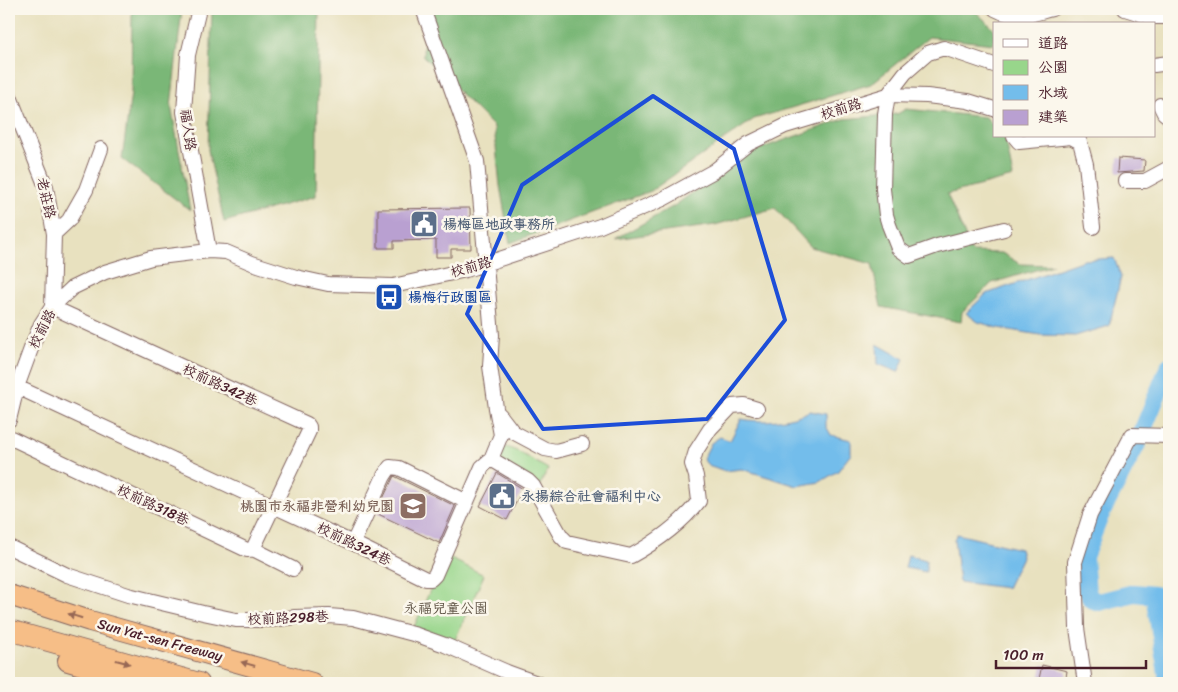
<svg xmlns="http://www.w3.org/2000/svg" width="1178" height="692" viewBox="0 0 1178 692" font-family="Sriracha,'LXGW WenKai TC',sans-serif">
<style>
.green{fill:#98d68b;stroke:#717a5b}
.forest{fill:#7ab777;stroke:#626b51}
.water{fill:#73bdeb;stroke:#5e6e8b}
.lines{fill:none;stroke-linecap:round;stroke-linejoin:round}
.river{stroke:#73bdeb;stroke-width:18}
.building{fill:#b9a0d1}
.minor-casing{stroke:#81635f;stroke-width:16}
.highway-casing{stroke:#81635f;stroke-width:22}
.minor{stroke:#fff;stroke-width:14}
.highway{stroke:#f6be87;stroke-width:20}
.oneway{fill:#976754}
.marked{fill:none;stroke:#1d4ed8;stroke-width:4;stroke-linejoin:round}
.labels{text-anchor:middle;dominant-baseline:central;stroke-width:5;stroke-linejoin:round;paint-order:stroke}
.street-label{font-size:14px;fill:#4a1f2b;stroke:#fbf7ec}
.service-label{font-size:14px;font-weight:bold;fill:#4e5e75;stroke:#fbf7ec;text-anchor:start}
.transit-label{font-size:14px;font-weight:bold;fill:#164399;stroke:#fbf7ec;text-anchor:start}
.education-label{font-size:14px;font-weight:bold;fill:#785e54;stroke:#fbf7ec;text-anchor:end}
.park-label{font-size:14px;fill:#615648;stroke:#fbf7ec}
</style>
<rect width="100%" height="100%" fill="#fbf7ec"/>
<filter id="ink" filterUnits="userSpaceOnUse"><feTurbulence type="fractalNoise" baseFrequency=".02" numOctaves="2"/><feDisplacementMap in="SourceGraphic" scale="10" xChannelSelector="R" yChannelSelector="G"/><feConvolveMatrix kernelMatrix="1 2 1 2 8 2 1 2 1" color-interpolation-filters="sRGB"/></filter>
<filter id="wash" filterUnits="userSpaceOnUse"><feTurbulence type="fractalNoise" baseFrequency=".0096" numOctaves="4" result="noise"/><feDisplacementMap in="SourceGraphic" scale="20" xChannelSelector="R" yChannelSelector="G"/><feGaussianBlur stdDeviation="1.12" result="paint"/><feColorMatrix in="noise" values="0 0 0 0 0 0 0 0 0 0 0 0 0 0 0 0 0 1.4 0 .05"/><feComposite in="paint" operator="in"/></filter>
<g filter="url(#wash)">
<rect width="100%" height="100%" fill="#e8e1bf"/>
<path class="green" d="M498,444L517,451L548,469L538,489L498,466Z
M445,556L484,575L454,642L414,627Z"/>
<path class="forest" d="M98,9H182L171,106L190,210L122,159L131,93L132,11Z
M212,9H319L316,196L224,222L208,150Z
M425,9H973L994,29V44L929,37L871,84L754,119L651,191L510,243L500,186L494,127L423,56Z
M906,109L986,117L994,127V136H1002L1006,141L1013,177L947,194L972,252L1002,253L1020,264L1053,265L992,283L962,312L961,322L881,307L872,264L811,247L775,208L715,225L615,239L674,206L748,153L844,119L897,114Z"/>
<path class="water" d="M1114,258L1121,277L1109,326L1075,336L1040,335L998,328L978,322L966,313L986,294L1084,260Z
M877,344L904,359L898,372L878,364Z
M810,411L826,414V426L831,435L851,440V454L838,471L820,482L797,486L742,469L725,471L708,465L703,459L711,443L720,437L730,441L741,419C764,423 789,421 810,411Z
M957,534L1020,549L1022,557L1007,588L959,582L954,539Z
M908,555L926,560V572L905,568Z"/>
<g class="lines">
<path class="river" d="M1167,683V673L1154,595L1134,593L1099,602L1091,599L1087,592L1084,557L1100,516L1137,444L1169,366"/>
</g>
<g id="blocks">
<path class="building" d="M1118,158L1145,160L1144,171L1117,173Z
M470,208L471,249H451V257H436V240L394,241V248H378V209Z
M497,473L523,489L507,520L480,506Z
M394,476L455,506L439,543L376,513Z
M1042,665L1067,671L1065,683L1039,679Z"/>
</g>
</g>
<g filter="url(#ink)">
<use href="#blocks" fill-opacity="0" stroke="#81635f" stroke-width="1"/>
<g class="lines">
<defs>
<path id="minor" d="M199,9L188,55L184,112L209,251
M423,9L477,161L492,335L490,366L496,408L501,435L491,459L528,481L533,486L561,536L567,542L631,556C656,542 681,524 699,501L696,476L692,464L696,451L710,429L732,406L744,405L757,409
M995,9C1018,21 1028,15 1052,9
M1125,9L1150,17H1169
M994,65L944,48L928,53L905,73L888,95L885,114L883,189L886,215L889,225L898,248L909,256L937,246L1004,229
M1154,65L1169,63
M9,94L46,187L54,234L52,307
M1160,105L1164,113L1169,117
M1014,136L1019,142L1071,137L1080,142L1086,164L1093,227
M1125,181H1145L1169,168
M54,234L69,220L86,190L101,149
M17,387L353,543L426,579H431L435,575L482,467L491,459
M500,415L513,432L545,449L556,451L582,444
M9,420L17,387L32,346L41,324L52,307L72,288L105,272L151,258L209,251L226,252L252,263L296,277L328,284L393,286L466,270L600,226L663,199L714,171L748,144L785,126L888,95L927,96L968,101L994,109
M9,437L247,550L253,549L309,431V427L307,424L52,307
M353,543L384,476L390,467L399,468L467,502
M9,547L67,575L128,595L203,613L236,620H271L295,617L329,616L353,618L417,635L445,645L507,672L537,683
M253,549L293,569
M1085,683L1077,628L1075,562L1090,515L1132,435L1169,436"/>
<path id="highway" d="M9,595L90,621L312,683
M9,630L199,683
M68,661L142,683"/>
</defs>
<use href="#minor" class="minor-casing"/>
<use href="#highway" class="highway-casing"/>
<use href="#minor" class="minor"/>
<use href="#highway" class="highway"/>
</g>
<defs><path id="oneway-solid" d="M-6-.8H1V-3.2L6.5 0L1 3.2V.8H-6Z" transform="scale(1.25)"/></defs>
<g class="oneway">
<use href="#oneway-solid" transform="translate(75 616) rotate(-163)"/>
<use href="#oneway-solid" transform="translate(123 662) rotate(15)"/>
<use href="#oneway-solid" transform="translate(248 664) rotate(-164)"/>
</g>
</g>
<path class="marked" d="M653,96L734,149L785,320L707,419L543,429L467,314L522,185Z"/>
<defs>
<symbol id="civic-square" viewBox="-11 -11 22 22"><rect x="-9" y="-9" width="18" height="18" rx="4" fill="#5c6f8a" stroke="#fbf7ec"/><path d="M-.6-6.5H3V-4.5H.6V-3L4-1V1h2V6H-6V1h2V-1L-.6-3ZM-1.2 2.5V6h2.4V2.5Z" fill="#fff"/></symbol>
<symbol id="bus-square" viewBox="-11 -11 22 22"><rect x="-9" y="-9" width="18" height="18" rx="4" fill="#1a4fb4" stroke="#fbf7ec"/><path d="M-5-6H5V4H4V6H2V4H-2V6H-4V4H-5ZM-3.5-4V0h7V-4ZM-3.5 1.2v1.5H-2V1.2ZM2 1.2v1.5H3.5V1.2Z" fill="#fff"/></symbol>
<symbol id="school-square" viewBox="-11 -11 22 22"><rect x="-9" y="-9" width="18" height="18" rx="4" fill="#8d6e63" stroke="#fbf7ec"/><path d="M0-5L7-2L0 1L-7-2ZM-4 1L0 2.5L4 1V4Q0 6-4 4Z" fill="#fff"/></symbol>
</defs>
<g fill-rule="evenodd">
<use href="#civic-square" x="408" y="208" width="32" height="32"/>
<use href="#bus-square" x="373" y="281" width="32" height="32"/>
<use href="#civic-square" x="486" y="480" width="32" height="32"/>
<use href="#school-square" x="397" y="490" width="32" height="32"/>
</g>
<g class="labels">
<g class="street-label">
<text transform="translate(841 109) rotate(-17)">校前路</text>
<text transform="translate(188 130) rotate(82)">福人路</text>
<text transform="translate(46 198) rotate(77)">老莊路</text>
<text transform="translate(471 267) rotate(-16)">校前路</text>
<text transform="translate(42 329) rotate(-63)">校前路</text>
<text transform="translate(220 385) rotate(25)">校前路342巷</text>
<text transform="translate(153 505) rotate(25)">校前路318巷</text>
<text transform="translate(354 544) rotate(26)">校前路324巷</text>
<text transform="translate(288 618) rotate(-2)">校前路298巷</text>
<text transform="translate(160 640) rotate(15)">Sun Yat-sen Freeway</text>
</g>
<g class="service-label">
<text x="443" y="224">楊梅區地政事務所</text>
<text x="521" y="496">永揚綜合社會福利中心</text>
</g>
<g class="transit-label">
<text x="408" y="297">楊梅行政園區</text>
</g>
<g class="education-label">
<text x="394" y="506">桃園市永福非營利幼兒園</text>
</g>
<g class="park-label">
<text x="446" y="608">永福兒童公園</text>
</g>
</g>
<rect width="1178" height="692" fill="none" stroke="#fbf7ec" stroke-width="30"/>
<rect x="993" y="22" width="162" height="115" fill="#fbf7ec" stroke="#b4a19f"/>
<rect x="1003" y="39" width="25" height="8" fill="#ffffff" stroke="#b4a19f"/>
<text x="1038" y="48" font-size="15" fill="#4a1f2b">道路</text>
<rect x="1003" y="60" width="25" height="15" fill="#98d68b" stroke="#b4a19f"/>
<text x="1038" y="72" font-size="15" fill="#4a1f2b">公園</text>
<rect x="1003" y="85" width="25" height="15" fill="#73bdeb" stroke="#b4a19f"/>
<text x="1038" y="98" font-size="15" fill="#4a1f2b">水域</text>
<rect x="1003" y="110" width="25" height="15" fill="#b9a0d1" stroke="#b4a19f"/>
<text x="1038" y="122" font-size="15" fill="#4a1f2b">建築</text>
<path d="M996 660v8h150v-8" fill="none" stroke="#4a1f2b" stroke-width="2.5"/>
<text x="1003" y="660" font-size="15" fill="#4a1f2b" stroke="#fbf7ec" stroke-width="4" paint-order="stroke">100 m</text>
</svg>
